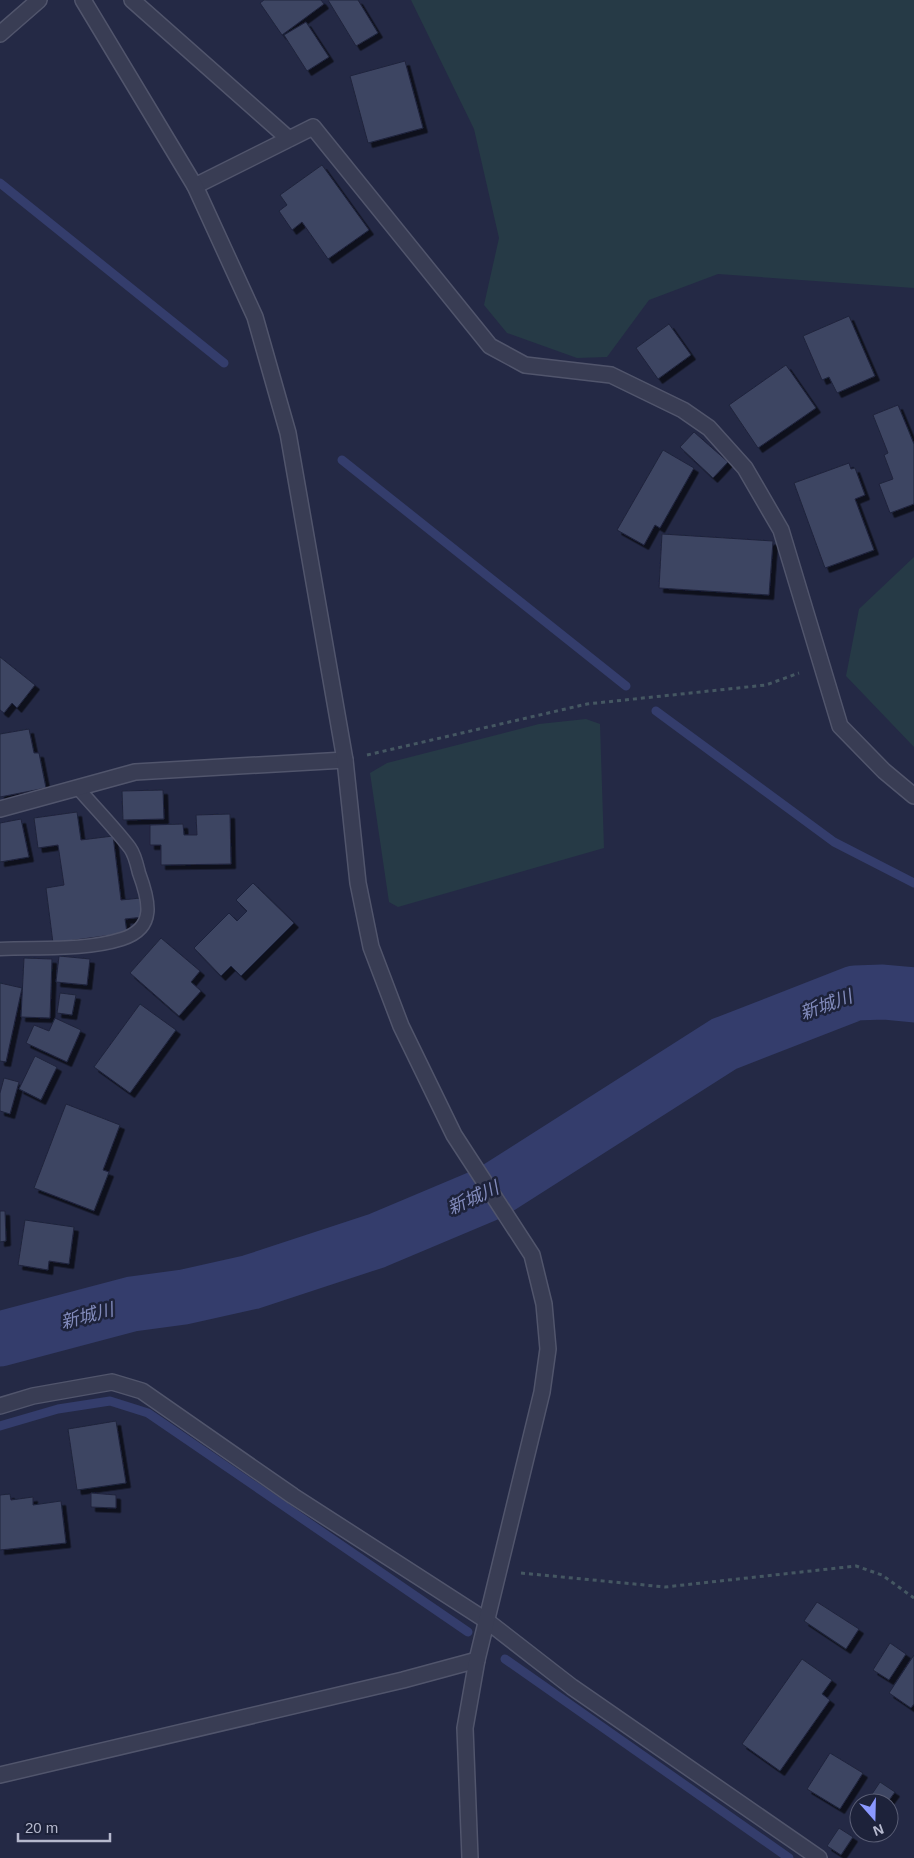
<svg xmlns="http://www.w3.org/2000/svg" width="914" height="1858" viewBox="0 0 914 1858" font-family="Arial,'Noto Sans JP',sans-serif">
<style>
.green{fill:#263a46}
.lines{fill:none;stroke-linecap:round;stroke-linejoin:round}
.stream{stroke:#343d6c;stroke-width:9}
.river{stroke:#343d6c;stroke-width:55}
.building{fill:#3e4462;stroke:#1f243c;filter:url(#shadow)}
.service-casing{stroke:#51556c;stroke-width:15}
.minor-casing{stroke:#51556c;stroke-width:18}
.tertiary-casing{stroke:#51556c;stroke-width:18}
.path{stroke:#455762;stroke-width:3;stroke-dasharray:4 4;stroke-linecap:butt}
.service{stroke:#393d54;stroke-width:12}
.minor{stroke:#393d54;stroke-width:15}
.tertiary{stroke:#393d54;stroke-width:15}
.labels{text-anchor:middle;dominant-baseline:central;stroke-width:5;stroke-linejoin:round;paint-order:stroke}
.water-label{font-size:18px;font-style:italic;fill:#828bbc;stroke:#1d223a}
</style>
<defs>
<filter id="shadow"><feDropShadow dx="4.5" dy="4.5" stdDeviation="0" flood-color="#0009"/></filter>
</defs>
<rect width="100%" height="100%" fill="#242945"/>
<path class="green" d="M411,0H914V288L718,274L649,300L607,357L577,358L507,333L484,305L499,238L474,129Z
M914,557V747L846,676L859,609Z
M586,719L600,724L604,848L398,907L389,902L370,773L387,763L539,724Z"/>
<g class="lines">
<path class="stream" d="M0,183L224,363
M342,460L626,686
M656,711L834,842L914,883
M0,1426L58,1409L110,1401L148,1413L468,1632
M505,1659L789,1858"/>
<path class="river" d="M0,1339L132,1304L184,1297L251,1282L376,1241L490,1193L724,1044L855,993L883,992L914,995"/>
</g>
<path class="building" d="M264,0H321L324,4L282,35L260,3Z
M328,0H358L378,33L356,46Z
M306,22L329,57L307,71L284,35Z
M405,61L423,128L368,143L350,76Z
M322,165L369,230L328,259L302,222L292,230L279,211L287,205L280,195Z
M849,316L875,376L837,393L829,377L822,380L803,336Z
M669,324L691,355L658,379L636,348Z
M786,365L816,408L758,448L729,405Z
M898,405L914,444V504L890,513L879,484L893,479L884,455L888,453L873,415Z
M694,432L728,462L713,478L680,447Z
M663,450L694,468L660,528L655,525L644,545L617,530Z
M849,463L851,469L855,468L865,495L855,499L874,550L825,568L794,483Z
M662,534L773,541L769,595L659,588Z
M0,657L35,685L17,708L12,703L4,713L0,710Z
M29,729L34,753H39L46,788L0,797V734Z
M163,790L164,819L123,820L122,791Z
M77,812L81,840L113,836L121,900L141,898L143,917L125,919L127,933L53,943L46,888L64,885L58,845L38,848L34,818Z
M230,814L231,864L161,865V845H150V825L183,824L184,835H197L196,815Z
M21,819L29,857L0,862V823Z
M253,883L294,923L241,976L231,966L221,976L194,948L229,913L237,921L247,911L236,900Z
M161,938L200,971L191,982L201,991L179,1016L130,973Z
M59,956L90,959L87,985L56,982Z
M24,958L52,959L50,1018L21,1017Z
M0,983L22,988L6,1062L0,1061Z
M60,993L76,995L72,1015L57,1013Z
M140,1004L176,1030L130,1093L94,1067Z
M55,1018L81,1030L67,1062L26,1043L34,1025L49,1031Z
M35,1056L57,1067L41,1100L19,1089Z
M4,1078L19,1082L10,1114L0,1111V1093Z
M66,1104L120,1125L103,1170L109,1172L94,1211L34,1188Z
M0,1211H5L6,1241L0,1242Z
M25,1220L74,1227L69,1264L49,1261L48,1270L18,1265Z
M116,1421L126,1483L77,1490L68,1429Z
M91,1493L116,1495V1508L91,1507Z
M10,1494L11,1500L33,1497V1505L61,1501L66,1543L0,1550V1495Z
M817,1602L859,1629L846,1649L804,1621Z
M890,1643L906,1654L889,1680L873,1670Z
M914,1655V1704L911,1708L889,1693Z
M802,1659L832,1680L822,1694L830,1700L780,1771L742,1744Z
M830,1753L863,1773L840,1809L807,1789Z
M880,1782L895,1792L887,1803H866Z
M839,1828L853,1837L841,1855L827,1846Z"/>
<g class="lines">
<defs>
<path id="service" d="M0,949C39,947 84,951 122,939C157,928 149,900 139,873C137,865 135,855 130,848C114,827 95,808 77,787"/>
<path id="minor" d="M132,0L289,139
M0,34L39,0
M195,186L313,127L490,346L525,365L611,375L683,410L709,428L745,468L781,530L840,726L884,771L914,796
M0,809L135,772L345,760
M0,1406L33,1396L112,1382L142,1391L293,1496L487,1621L572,1687L819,1858
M0,1775L403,1680L477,1660"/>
<path id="tertiary" d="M83,0L195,186L255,317L288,433L345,760L358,883L371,947L401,1026L454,1135L532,1255L544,1304L548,1349L542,1392L477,1660L465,1728L470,1858"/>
</defs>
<use href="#service" class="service-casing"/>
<use href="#minor" class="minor-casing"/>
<use href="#tertiary" class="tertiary-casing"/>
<path class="path" d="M367,755L587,704L766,685L799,673
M521,1573L665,1587L856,1566L882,1575L914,1598"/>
<use href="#service" class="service"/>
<use href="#minor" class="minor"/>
<use href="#tertiary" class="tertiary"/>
</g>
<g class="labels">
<g class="water-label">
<text transform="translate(826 1005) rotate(-20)">新城川</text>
<text transform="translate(473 1198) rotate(-25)">新城川</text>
<text transform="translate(87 1316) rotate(-15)">新城川</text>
</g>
</g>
<g transform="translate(874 1818) rotate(160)"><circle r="24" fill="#1d223a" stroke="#5a5e75"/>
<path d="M0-4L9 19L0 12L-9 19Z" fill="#8a98ff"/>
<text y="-8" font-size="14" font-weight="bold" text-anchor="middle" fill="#b6b9ce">N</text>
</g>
<path d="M18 1833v8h92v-8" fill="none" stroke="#b6b9ce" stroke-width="2.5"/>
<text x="25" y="1833" font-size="15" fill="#b6b9ce" stroke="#1d223a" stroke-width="4" paint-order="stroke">20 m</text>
</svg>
